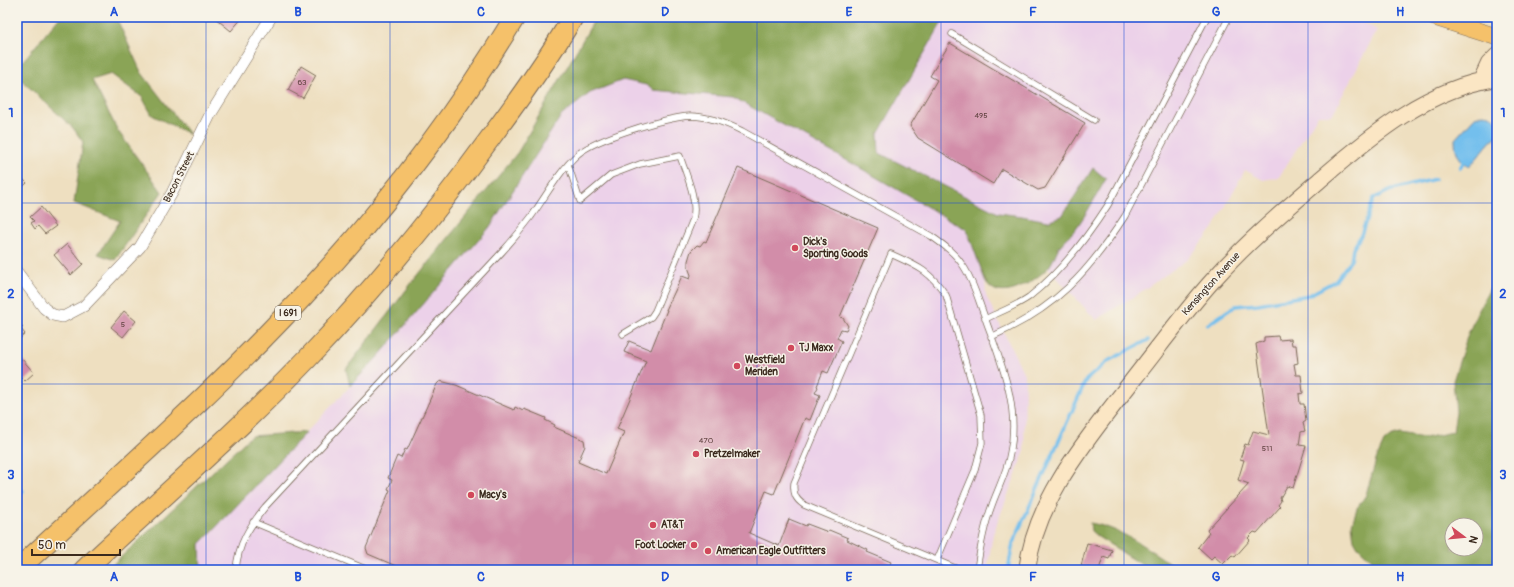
<svg xmlns="http://www.w3.org/2000/svg" width="1514" height="587" viewBox="0 0 1514 587" font-family="Pangolin,sans-serif">
<style>
.built{fill:#ecd1e9}
.forest{fill:#8aa456;stroke:#62673a;fill-rule:evenodd}
.water{fill:#73bfed;stroke:#577486}
.lines{fill:none;stroke-linecap:round;stroke-linejoin:round}
.stream{stroke:#73bfed;stroke-width:3.5}
.building{fill:#d28da9}
.service-casing{stroke:#7a6957;stroke-width:7}
.minor-casing{stroke:#7a6957;stroke-width:12}
.secondary-casing{stroke:#7a6957;stroke-width:18}
.primary-casing{stroke:#7a6957;stroke-width:18}
.motorway-casing{stroke:#7a6957;stroke-width:22}
.service{stroke:#fff;stroke-width:5.5}
.minor{stroke:#fff;stroke-width:11}
.secondary{stroke:#fbe6c4;stroke-width:16}
.primary{stroke:#f5c16b;stroke-width:17}
.motorway{stroke:#f5c16b;stroke-width:20}
.grid{fill:none;stroke:#1d4ed8;stroke-width:1;stroke-opacity:0.55}
.poi-dot{fill:#d1495b;stroke:#f7f3e8;stroke-width:1.5}
.labels{text-anchor:middle;dominant-baseline:central;stroke-width:3;stroke-linejoin:round;paint-order:stroke}
.number-label{font-size:8px;fill:#614341}
.shield{fill:#f7f3e8;stroke:#73665b;stroke-width:1}
.shield-label{font-size:9px;font-weight:bold;fill:#3b2a1e}
.street-label{font-size:10px;fill:#3b2a1e;stroke:#f7f3e8}
.poi-label{font-size:10px;font-weight:bold;fill:#3b2a1e;stroke:#f7f3e8;text-anchor:start}
.neatline{fill:none;stroke:#1d4ed8;stroke-width:1.5}
.grid-label{font-size:13px;text-anchor:middle;font-weight:bold;fill:#1d4ed8}
</style>
<rect width="100%" height="100%" fill="#f7f3e8"/>
<filter id="ink" filterUnits="userSpaceOnUse"><feTurbulence type="fractalNoise" baseFrequency=".025" numOctaves="2"/><feDisplacementMap in="SourceGraphic" scale="8" xChannelSelector="R" yChannelSelector="G"/><feConvolveMatrix kernelMatrix="1 2 1 2 8 2 1 2 1" color-interpolation-filters="sRGB"/></filter>
<filter id="wash" filterUnits="userSpaceOnUse"><feTurbulence type="fractalNoise" baseFrequency=".012" numOctaves="4" result="noise"/><feDisplacementMap in="SourceGraphic" scale="16" xChannelSelector="R" yChannelSelector="G"/><feGaussianBlur stdDeviation="0.9" result="paint"/><feColorMatrix in="noise" values="0 0 0 0 0 0 0 0 0 0 0 0 0 0 0 0 0 1.4 0 .05"/><feComposite in="paint" operator="in"/></filter>
<g filter="url(#wash)">
<rect width="100%" height="100%" fill="#eedfc0"/>
<path class="built" d="M945,17H1353L1377,30L1332,115H1318L1279,177L1263,180L1245,170L1213,229L1188,259L1135,296L1096,320L1048,268L1059,247L1079,225L1072,198L1062,216L1048,221L1022,216L998,213L879,153L878,135Z
M623,80L646,85L653,90L733,97L855,165L967,230L985,280L986,296L1025,376L1024,453L993,534L987,570H201L200,544L377,358L489,228L561,116L590,93Z"/>
<path class="forest" d="M60,17H116L141,72L189,134L152,115L142,97L111,74L92,80L118,131L162,192L115,260L98,254L120,221L74,203L83,142L73,128L17,76V68Z
M596,17H945L878,134L879,153L998,213L1022,216L1048,221L1062,216L1093,168L1106,179C1097,194 1089,210 1079,224C1074,233 1065,239 1059,247C1055,254 1053,263 1047,269C1033,282 999,306 985,280L967,230L855,165L733,97L653,90L646,85L623,80L590,93L561,116L489,228L377,358L350,386L346,369L410,285L518,152Z
M1497,275V570H1375V567L1372,560L1358,547L1354,540L1352,524L1357,508L1366,495L1376,460L1384,442L1390,437L1399,434L1424,438L1453,432L1456,412L1453,381L1468,334L1479,309ZM1452,525H1476V549H1452Z
M307,432L200,544L201,570H107L251,436Z
M1090,523C1126,529 1151,553 1182,570H1154L1136,561L1098,537L1091,531Z"/>
<path class="water" d="M1483,114L1490,115L1497,121V136C1486,144 1480,157 1469,166C1458,160 1455,151 1455,139L1475,117Z"/>
<g class="lines">
<path class="stream" d="M1460,168L1465,159
M1207,325L1235,306L1258,304L1309,295L1335,281L1351,260L1353,249L1361,235L1374,198L1392,190L1435,179
M17,488L23,491
M1008,570L1013,543L1086,380L1108,361L1148,340"/>
</g>
<g id="blocks">
<path class="building" d="M214,17H243L231,31Z
M950,43L1085,123L1045,188L1038,190L1002,169L993,184L918,138L910,126L937,80L930,76Z
M301,66L316,75L303,98L288,90Z
M738,168L878,228L840,317L843,318L848,326L846,330L841,329L837,338L842,341L828,373L823,371L817,386L818,387L815,393L820,395L810,420L805,418L774,494L766,491L749,533L779,546L789,519L806,526L807,524L828,532L829,530L848,538L847,540L868,550L867,552L891,562L888,570H409V568L403,569L368,554L366,548L390,490L388,489L392,480L388,478L397,456L401,458L405,449L407,450L437,384L440,381L456,385L514,410L515,407L523,411L524,409L546,418L545,420L555,425L554,427L584,440L585,446L578,462L606,474L624,432L617,429L646,361L624,352L629,341L651,350L667,310H666L682,276L690,279L691,275L688,267V261L691,251L697,245L700,246L704,241L706,242Z
M17,173L27,183L17,192Z
M41,207L56,226L45,234L38,226L35,229L31,223L34,221L30,217Z
M67,244L83,264L71,275L54,255Z
M124,311L136,321L123,337L111,327Z
M20,324L23,327L21,329L25,334L17,341V327Z
M1278,336L1279,340L1291,339L1292,345H1296L1298,363L1294,364L1296,375H1301L1303,393L1299,394L1300,404H1304L1306,421L1303,423L1305,431L1301,432L1299,445L1306,446L1293,488L1287,486L1280,498L1281,501L1278,505L1280,507L1257,533L1254,532L1248,538L1250,540L1235,557L1232,555L1223,564L1214,556L1211,559L1198,547L1209,533L1207,530L1249,484L1238,480L1244,460L1240,459L1245,444L1248,445L1253,431L1269,435L1256,344L1264,341V337Z
M22,359L34,373L25,381L17,373V363Z
M1087,543L1112,550L1109,559L1103,557L1099,570L1081,566Z"/>
</g>
</g>
<g filter="url(#ink)">
<use href="#blocks" fill-opacity="0" stroke="#7a6957" stroke-width="1"/>
<g class="lines">
<defs>
<path id="service" d="M952,34L1094,120
M568,164L580,201L611,175L640,164L680,156C686,175 698,199 693,219L655,311L651,317L623,334
M985,319C1000,312 1016,306 1029,297C1061,272 1086,239 1108,205L1207,17
M991,337C1055,309 1088,273 1125,216L1229,17
M253,522L368,570
M937,560L975,470L982,443L981,415L946,295C929,270 917,266 891,254L794,483C793,493 795,499 804,505L960,570
M236,570C238,544 249,527 265,507L502,252C512,241 522,229 531,217C546,196 559,171 578,154C597,138 665,118 690,116C709,116 726,123 742,131L931,236C944,245 956,254 964,267C973,281 978,299 984,315C999,358 1021,406 1010,453C1007,472 998,488 992,505C984,526 980,548 977,570"/>
<path id="minor" d="M17,272L44,308L53,315L63,317L84,306L140,247L172,193L210,115L271,17"/>
<path id="secondary" d="M1482,79L1489,64L1497,56
M1027,570C1036,497 1089,437 1132,381C1159,347 1185,311 1214,279C1247,242 1285,210 1322,178C1373,134 1428,88 1497,78"/>
<path id="primary" d="M1434,17L1497,37"/>
<path id="motorway" d="M17,570C120,475 226,382 320,278C393,198 458,110 515,17
M84,570C159,500 237,432 308,358C374,289 435,214 491,137C520,98 548,59 573,17"/>
</defs>
<use href="#service" class="service-casing"/>
<use href="#minor" class="minor-casing"/>
<use href="#secondary" class="secondary-casing"/>
<use href="#primary" class="primary-casing"/>
<use href="#motorway" class="motorway-casing"/>
<use href="#service" class="service"/>
<use href="#minor" class="minor"/>
<use href="#secondary" class="secondary"/>
<use href="#primary" class="primary"/>
<use href="#motorway" class="motorway"/>
</g>
</g>
<path class="grid" d="M206,17V570M390,17V570M573,17V570M757,17V570M941,17V570M1124,17V570M1308,17V570M17,203H1497M17,384H1497"/>
<g class="poi-dot">
<circle cx="795" cy="248" r="4"/>
<circle cx="791" cy="348" r="4"/>
<circle cx="737" cy="366" r="4"/>
<circle cx="696" cy="454" r="4"/>
<circle cx="471" cy="495" r="4"/>
<circle cx="653" cy="525" r="4"/>
<circle cx="694" cy="545" r="4"/>
<circle cx="708" cy="551" r="4"/>
</g>
<g class="labels">
<g class="number-label">
<text x="302" y="82">63</text>
<text x="981" y="115">495</text>
<text x="123" y="324">5</text>
<text x="706" y="440">470</text>
<text x="1267" y="448">511</text>
</g>
<rect class="shield" x="275" y="306" width="26" height="14" rx="3"/>
<g class="shield-label">
<text x="288" y="313">I 691</text>
</g>
<g class="street-label">
<text transform="translate(179 177) rotate(-63)">Bacon Street</text>
<text transform="translate(1211 284) rotate(-48)">Kensington Avenue</text>
</g>
<g class="poi-label">
<text x="803" y="242">Dick's<tspan x="803" dy="12">Sporting Goods</tspan></text>
<text x="799" y="348">TJ Maxx</text>
<text x="745" y="360">Westfield<tspan x="745" dy="12">Meriden</tspan></text>
<text x="704" y="454">Pretzelmaker</text>
<text x="479" y="495">Macy's</text>
<text x="661" y="525">AT&amp;T</text>
<text x="686" y="545" text-anchor="end">Foot Locker</text>
<text x="716" y="551">American Eagle Outfitters</text>
</g>
</g>
<rect width="1514" height="587" fill="none" stroke="#f7f3e8" stroke-width="44"/>
<g transform="translate(1464 537) rotate(106)"><circle r="19" fill="#f7f3e8" stroke="#aca397"/>
<path d="M0-3L7 15L0 10L-7 15Z" fill="#d1495b"/>
<text y="-6" font-size="11" font-weight="bold" text-anchor="middle" fill="#3b2a1e">N</text>
</g>
<path d="M32 549v6h88v-6" fill="none" stroke="#3b2a1e" stroke-width="2"/>
<text x="38" y="549" font-size="12" fill="#3b2a1e" stroke="#f7f3e8" stroke-width="3" paint-order="stroke">50 m</text>
<rect x="22" y="22" width="1470" height="543" class="neatline"/>
<g class="grid-label">
<text x="114" y="16">A</text>
<text x="298" y="16">B</text>
<text x="481" y="16">C</text>
<text x="665" y="16">D</text>
<text x="849" y="16">E</text>
<text x="1033" y="16">F</text>
<text x="1216" y="16">G</text>
<text x="1400" y="16">H</text>
<text x="11" y="117">1</text>
<text x="1503" y="117">1</text>
<text x="11" y="298">2</text>
<text x="1503" y="298">2</text>
<text x="11" y="479">3</text>
<text x="1503" y="479">3</text>
<text x="114" y="581">A</text>
<text x="298" y="581">B</text>
<text x="481" y="581">C</text>
<text x="665" y="581">D</text>
<text x="849" y="581">E</text>
<text x="1033" y="581">F</text>
<text x="1216" y="581">G</text>
<text x="1400" y="581">H</text>
</g>
</svg>
